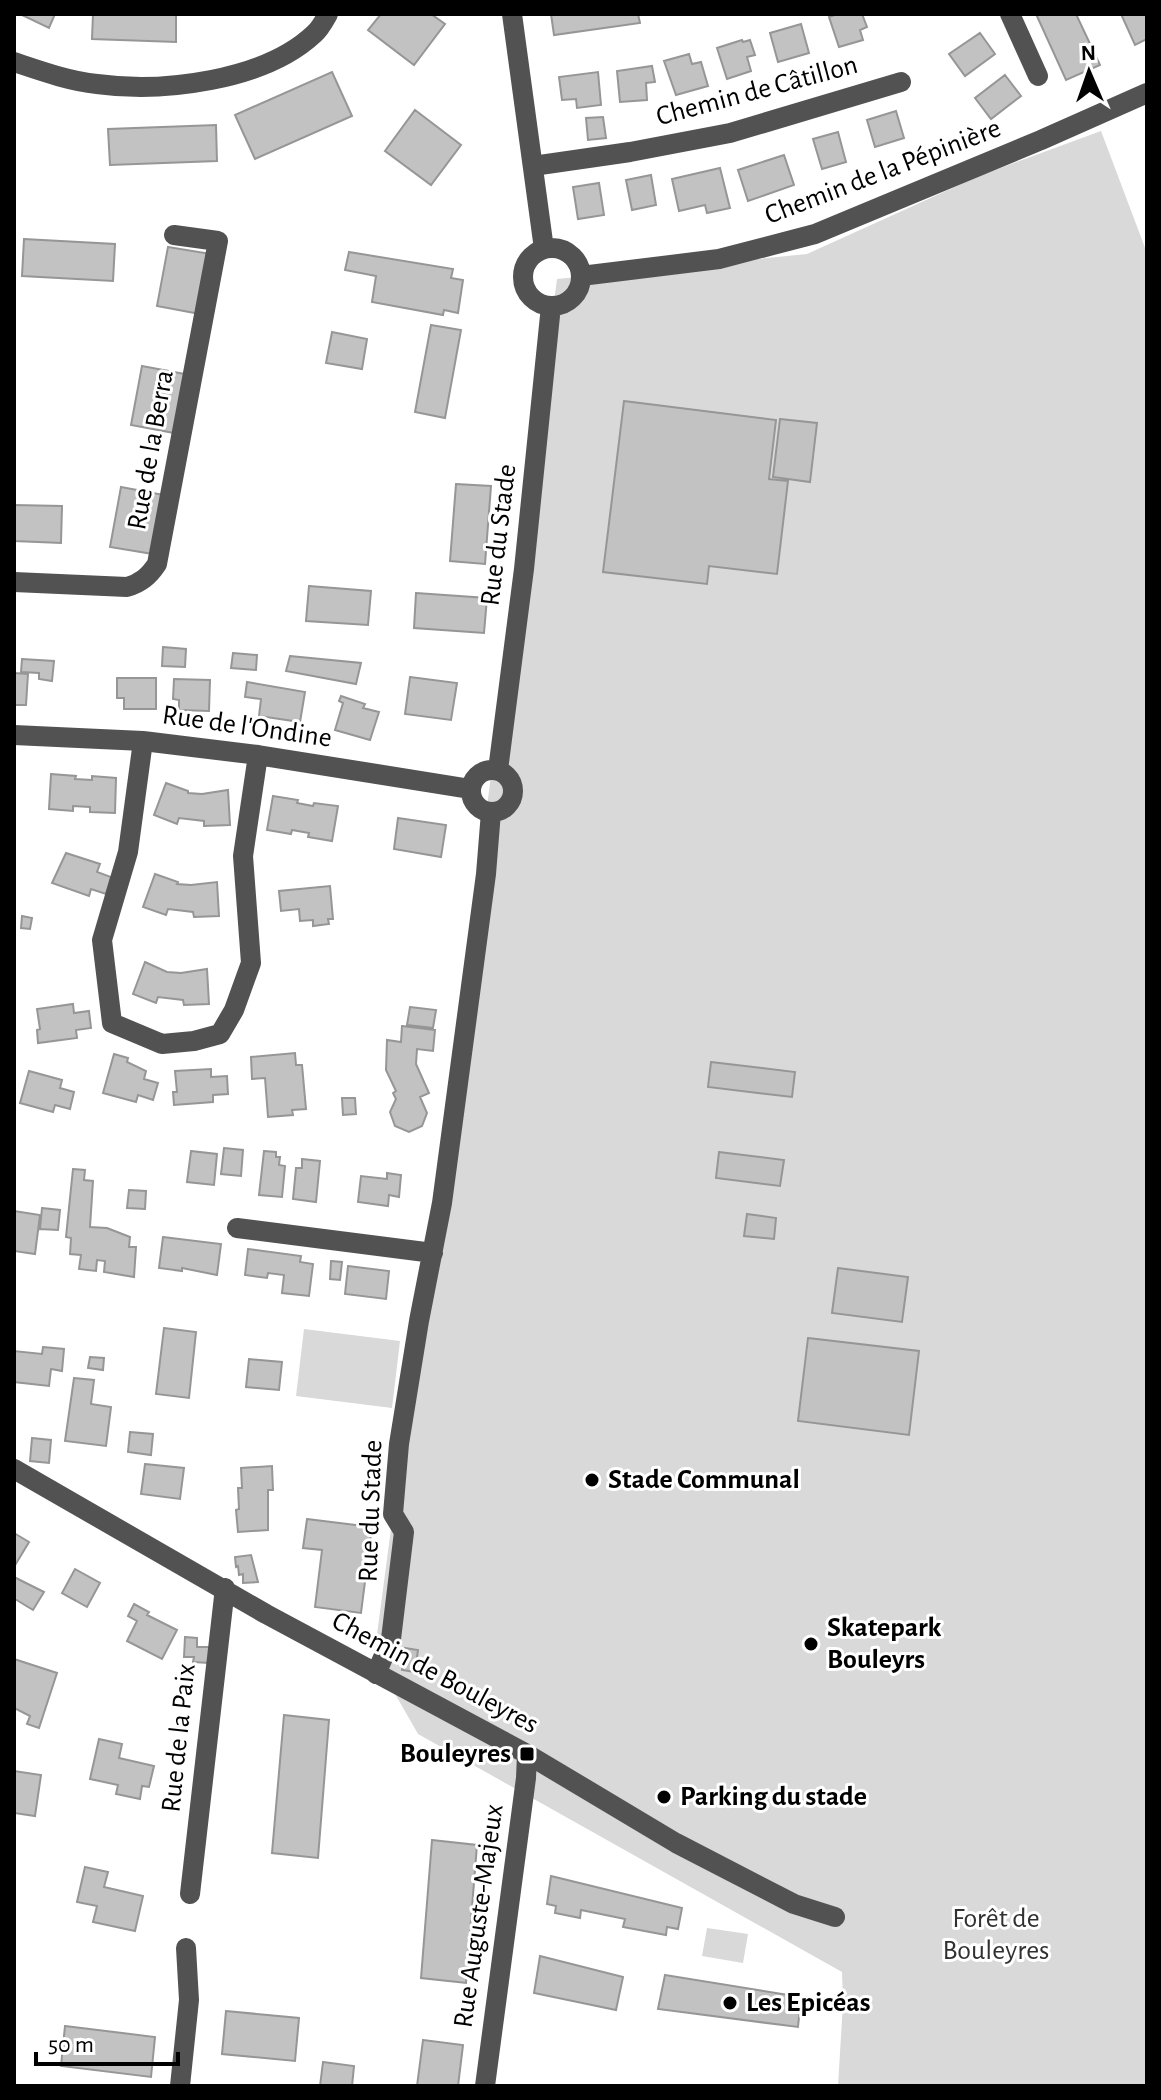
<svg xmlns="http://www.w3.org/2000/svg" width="1161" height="2100" viewBox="0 0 1161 2100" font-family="'Alegreya Sans',sans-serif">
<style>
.green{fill:#d9d9d9}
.building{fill:#c2c2c2;stroke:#969696;stroke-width:2}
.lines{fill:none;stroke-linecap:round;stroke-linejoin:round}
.minor{stroke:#525252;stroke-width:20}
.poi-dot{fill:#000;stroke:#fff;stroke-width:3}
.labels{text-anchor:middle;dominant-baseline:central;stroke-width:6;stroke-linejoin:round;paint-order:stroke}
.street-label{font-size:28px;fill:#000;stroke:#fff}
.poi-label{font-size:28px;font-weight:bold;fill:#000;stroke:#fff;text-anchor:start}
.park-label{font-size:28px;fill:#303030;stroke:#fff}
</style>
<rect width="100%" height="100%" fill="#fff"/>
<path class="green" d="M1101,131L1147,253V2086H838L843,2003L842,1972L418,1734L374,1657L557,279L807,254L979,176Z
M304,1329L400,1341L392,1408L296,1396Z
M707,1928L748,1934L743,1963L702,1956Z"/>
<path class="building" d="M20,14H55L49,28Z
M93,14H176V42L92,39Z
M381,14H431L445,24L414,65L368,30Z
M551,14H638L640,23L554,35Z
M837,14H862L867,27L860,30L863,40L839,47L829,17Z
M1036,14H1076L1100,65L1066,80Z
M1121,14H1147V39L1135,45Z
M801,24L809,53L778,62L770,33Z
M980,33L995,54L965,76L949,54Z
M742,40L743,42L750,40L755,55L747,57L751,71L727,79L717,48Z
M689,54L692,64L701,62L708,86L676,95L664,61Z
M652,66L655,82L646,83L647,100L620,102L617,71Z
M332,72L352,116L255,159L235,115Z
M598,72L601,105L577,108L576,99L562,100L559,77Z
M1005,75L1021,96L991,119L975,98Z
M415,110L461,145L431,185L385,151Z
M896,111L904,138L875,147L867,120Z
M603,117L606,138L588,140L586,118Z
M216,125L217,161L110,165L108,129Z
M838,132L846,162L822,169L813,139Z
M784,155L794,185L748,201L738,170Z
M720,168L730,208L707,213L705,205L679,211L672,179Z
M651,175L656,205L632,210L626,180Z
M599,183L604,215L578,219L573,187Z
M24,239L115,244L113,281L22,276Z
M168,247L211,254L200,314L157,306Z
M349,252L453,269L451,278L463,280L458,313L444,310L443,315L372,302L376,276L345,270Z
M431,325L461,330L445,418L415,412Z
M332,332L367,339L362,369L326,363Z
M142,366L185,374L174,433L131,425Z
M624,401L776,420L769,479L788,481L777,574L709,566L707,584L603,572Z
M780,419L817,423L810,482L773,477Z
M456,484L491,486L485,564L450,561Z
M121,487L164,495L153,554L110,547Z
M14,505L62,506L61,543L14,541Z
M309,586L371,591L368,625L306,621Z
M416,593L487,598L484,633L414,628Z
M163,647L186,649L185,667L162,666Z
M233,653L257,655L256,670L231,668Z
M290,656L361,663L356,684L286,671Z
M22,659L54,661L52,681L39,679V673L21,672Z
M14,673L28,674L26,705H14Z
M410,677L457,683L451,720L405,714Z
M117,678H156V709H124V698H117Z
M174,679L210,680L209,711L179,710V700L173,699Z
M247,682L305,692L300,722L259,716L261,699L245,697Z
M341,696L365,704L363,708L379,712L370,740L335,730L343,703L339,701Z
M51,774L76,776L75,779L92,780V776L116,778L115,813L90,812V807L73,806V811L49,809Z
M166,783L188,791V793L202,794L228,790L230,825L204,826V821L179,818L177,824L154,815Z
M273,796L298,800L297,803L313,806L314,803L338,806L332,841L308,837L309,833L292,830L291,834L267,830Z
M398,818L446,825L441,857L394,849Z
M66,853L100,864L97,872L111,877L106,894L91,889L89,896L52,883Z
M155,874L178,882L177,884L191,885L217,882L219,916L194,917L193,912L168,909L166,915L143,907Z
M330,886L333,919H328L329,924L313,926V920L300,921L299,909L281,911L279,891Z
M22,916L32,918L30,929L21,928Z
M145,962L167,972L181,973L207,969L209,1004L184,1005L183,1000L158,997L156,1003L133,994Z
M73,1004L74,1013L89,1011L91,1028L76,1030L77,1038L38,1043L37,1030L40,1029L37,1009Z
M410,1007L436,1010L433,1028L407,1025Z
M402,1026L435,1030L433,1051L417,1049L416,1064L429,1093L420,1097L427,1113L422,1126L409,1132L395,1126L390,1112L396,1099L393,1093L396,1091L386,1070L387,1040L401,1042Z
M295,1053L296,1065H302L306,1109L292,1110L293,1115L268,1117L265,1078L252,1079L251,1057Z
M114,1054L128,1058L127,1062L146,1071L144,1079L158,1083L153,1100L138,1095L136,1102L103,1093Z
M711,1062L795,1072L792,1097L708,1087Z
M211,1069V1077L227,1076L228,1094L213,1095V1102L174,1105L173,1092H177L175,1071Z
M29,1071L62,1080L60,1088L74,1092L70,1109L55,1105L53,1112L20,1103Z
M342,1098H355L356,1114L343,1115Z
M224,1148L243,1150L241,1176L221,1174Z
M191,1151L217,1154L214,1185L187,1182Z
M264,1151L276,1152V1157H280L279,1165L285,1166L282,1197L259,1195Z
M719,1152L784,1160L780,1186L716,1178Z
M302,1159L320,1161L316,1202L293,1199L296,1168H302Z
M73,1169L85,1170L84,1180L93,1181L90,1227L107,1228L130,1237L129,1247H136L134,1277L104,1272L105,1261L97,1260L96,1271L79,1269L81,1255L70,1254L71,1238L66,1237Z
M387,1173L401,1175L399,1197L389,1195L388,1206L358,1202L361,1176L387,1179Z
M129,1190L146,1191L145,1209L127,1208Z
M42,1208L60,1210L58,1230L40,1229Z
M14,1211L40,1215L35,1254L14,1251Z
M747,1214L776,1218L774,1239L744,1236Z
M163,1237L221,1244L217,1275L182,1268V1271L159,1268Z
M248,1249L301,1256L300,1262L313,1264L309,1296L282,1293L284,1275L268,1273L267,1278L245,1275Z
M331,1261L342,1262L340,1280L330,1279Z
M348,1266L389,1271L386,1299L345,1294Z
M838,1268L908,1277L902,1322L832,1313Z
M164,1328L196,1332L189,1398L156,1394Z
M808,1338L919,1351L909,1435L798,1421Z
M43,1347L64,1349L62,1371L51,1369L49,1386L14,1382V1351L42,1354Z
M90,1357L104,1358L103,1370L88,1368Z
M249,1359L282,1362L279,1390L246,1387Z
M74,1378L94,1380L91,1404L111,1407L106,1446L65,1441Z
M130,1432L153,1434L151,1455L128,1452Z
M32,1438L51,1440L49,1463L30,1461Z
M145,1464L184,1468L180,1499L141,1494Z
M272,1466L273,1490H268V1530L238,1532L236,1510L239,1509L238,1488H242L241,1468Z
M307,1519L372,1527L361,1613L315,1607L322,1550L303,1548Z
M14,1533L29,1542L14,1567Z
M251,1555L258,1582L243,1583V1574L239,1575L238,1566L236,1567L235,1557Z
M75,1569L100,1583L87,1607L62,1593Z
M14,1577L44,1592L33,1610L15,1599Z
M134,1604L149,1612L147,1615L177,1630L162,1659L127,1641L137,1621L128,1616Z
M185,1637L197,1638V1647H210L209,1663L193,1662L194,1657H184Z
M405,1648L418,1650L415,1672L402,1670Z
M14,1659L57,1673L39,1728L27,1724L30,1716L14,1708Z
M284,1715L329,1720L318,1858L272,1853Z
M99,1739L122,1744L119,1758L154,1766L149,1787L142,1786L140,1799L116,1794L118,1785L90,1779Z
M14,1771L41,1775L35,1816L14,1813Z
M432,1840L477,1845L466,1983L421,1978Z
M85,1867L108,1872L104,1887L143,1896L135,1931L93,1922L97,1906L77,1902Z
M551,1876L682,1908L678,1929L667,1927L666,1935L623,1927L625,1919L581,1910L580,1918L555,1913L556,1906L547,1904Z
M540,1956L623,1977L616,2010L534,1993Z
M665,1975L801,1997L798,2027L658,2009Z
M226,2011L299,2018L295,2061L222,2054Z
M65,2026L155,2037L151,2077L61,2066Z
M423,2040L463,2045L458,2086H417Z
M323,2062L354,2066L352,2086H320Z"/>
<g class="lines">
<path class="minor" d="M512,14L544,249
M1010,14L1038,76
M14,62C41,71 69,81 97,84C162,93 264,81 314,34C320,29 324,21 328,14
M533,166L630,152L730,133L901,82
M523 277a29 29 0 1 1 58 0a29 29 0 1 1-58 0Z
M581,276L719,259L815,234L1041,140L1147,93
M14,582L127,587C141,583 149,576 157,564L218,241L174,235
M14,735L143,741L258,755L471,789
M143,741L128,852L102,940L112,1023L162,1044L194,1041L220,1034L234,1010L251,963L243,856L258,755
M471 791a21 21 0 1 1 42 0a21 21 0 1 1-42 0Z
M498,770L524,569L551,306
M237,1228L433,1253
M14,1469L266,1614L527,1754L676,1843L794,1904L835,1917
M376,1674L391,1639L404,1532L393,1514L399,1444L419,1321L442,1203L486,874L491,812
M190,1894L225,1588
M180,2086L189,2000L186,1948
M485,2086L526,1778L527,1754"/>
</g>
<g class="poi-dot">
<circle cx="592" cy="1480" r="8"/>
<circle cx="811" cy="1644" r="8"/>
<rect x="519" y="1746" width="16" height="16" rx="4"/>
<circle cx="664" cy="1797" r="8"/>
<circle cx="730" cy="2003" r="8"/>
</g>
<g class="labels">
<g class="street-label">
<text transform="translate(757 91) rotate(-15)">Chemin de Câtillon</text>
<text transform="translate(883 172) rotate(-21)">Chemin de la Pépinière</text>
<text transform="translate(151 450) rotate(-80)">Rue de la Berra</text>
<text transform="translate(499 535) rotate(-83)">Rue du Stade</text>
<text transform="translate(247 727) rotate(8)">Rue de l'Ondine</text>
<text transform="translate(371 1511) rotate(-88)">Rue du Stade</text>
<text transform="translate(435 1673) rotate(28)">Chemin de Bouleyres</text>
<text transform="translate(179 1738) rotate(-84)">Rue de la Paix</text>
<text transform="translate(479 1916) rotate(-82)">Rue Auguste-Majeux</text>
</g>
<g class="poi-label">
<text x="608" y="1480">Stade Communal</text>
<text x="827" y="1628">Skatepark<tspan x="827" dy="32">Bouleyrs</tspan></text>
<text x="511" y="1754" text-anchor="end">Bouleyres</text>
<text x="680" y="1797">Parking du stade</text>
<text x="746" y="2003">Les Epicéas</text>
</g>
<g class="park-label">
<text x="996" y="1919">Forêt de<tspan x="996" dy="32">Bouleyres</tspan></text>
</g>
</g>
<rect width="1161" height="2100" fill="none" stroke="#000000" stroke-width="32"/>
<g transform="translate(1089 72) rotate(358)" stroke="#ffffff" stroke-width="6" paint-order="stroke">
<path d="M0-6L14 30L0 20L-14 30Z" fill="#000000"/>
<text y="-12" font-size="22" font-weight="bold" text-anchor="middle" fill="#000000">N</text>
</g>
<path d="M36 2052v12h142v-12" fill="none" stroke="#000000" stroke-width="4"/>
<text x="48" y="2052" font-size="24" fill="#000000" stroke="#ffffff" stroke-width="6" paint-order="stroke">50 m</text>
</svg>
